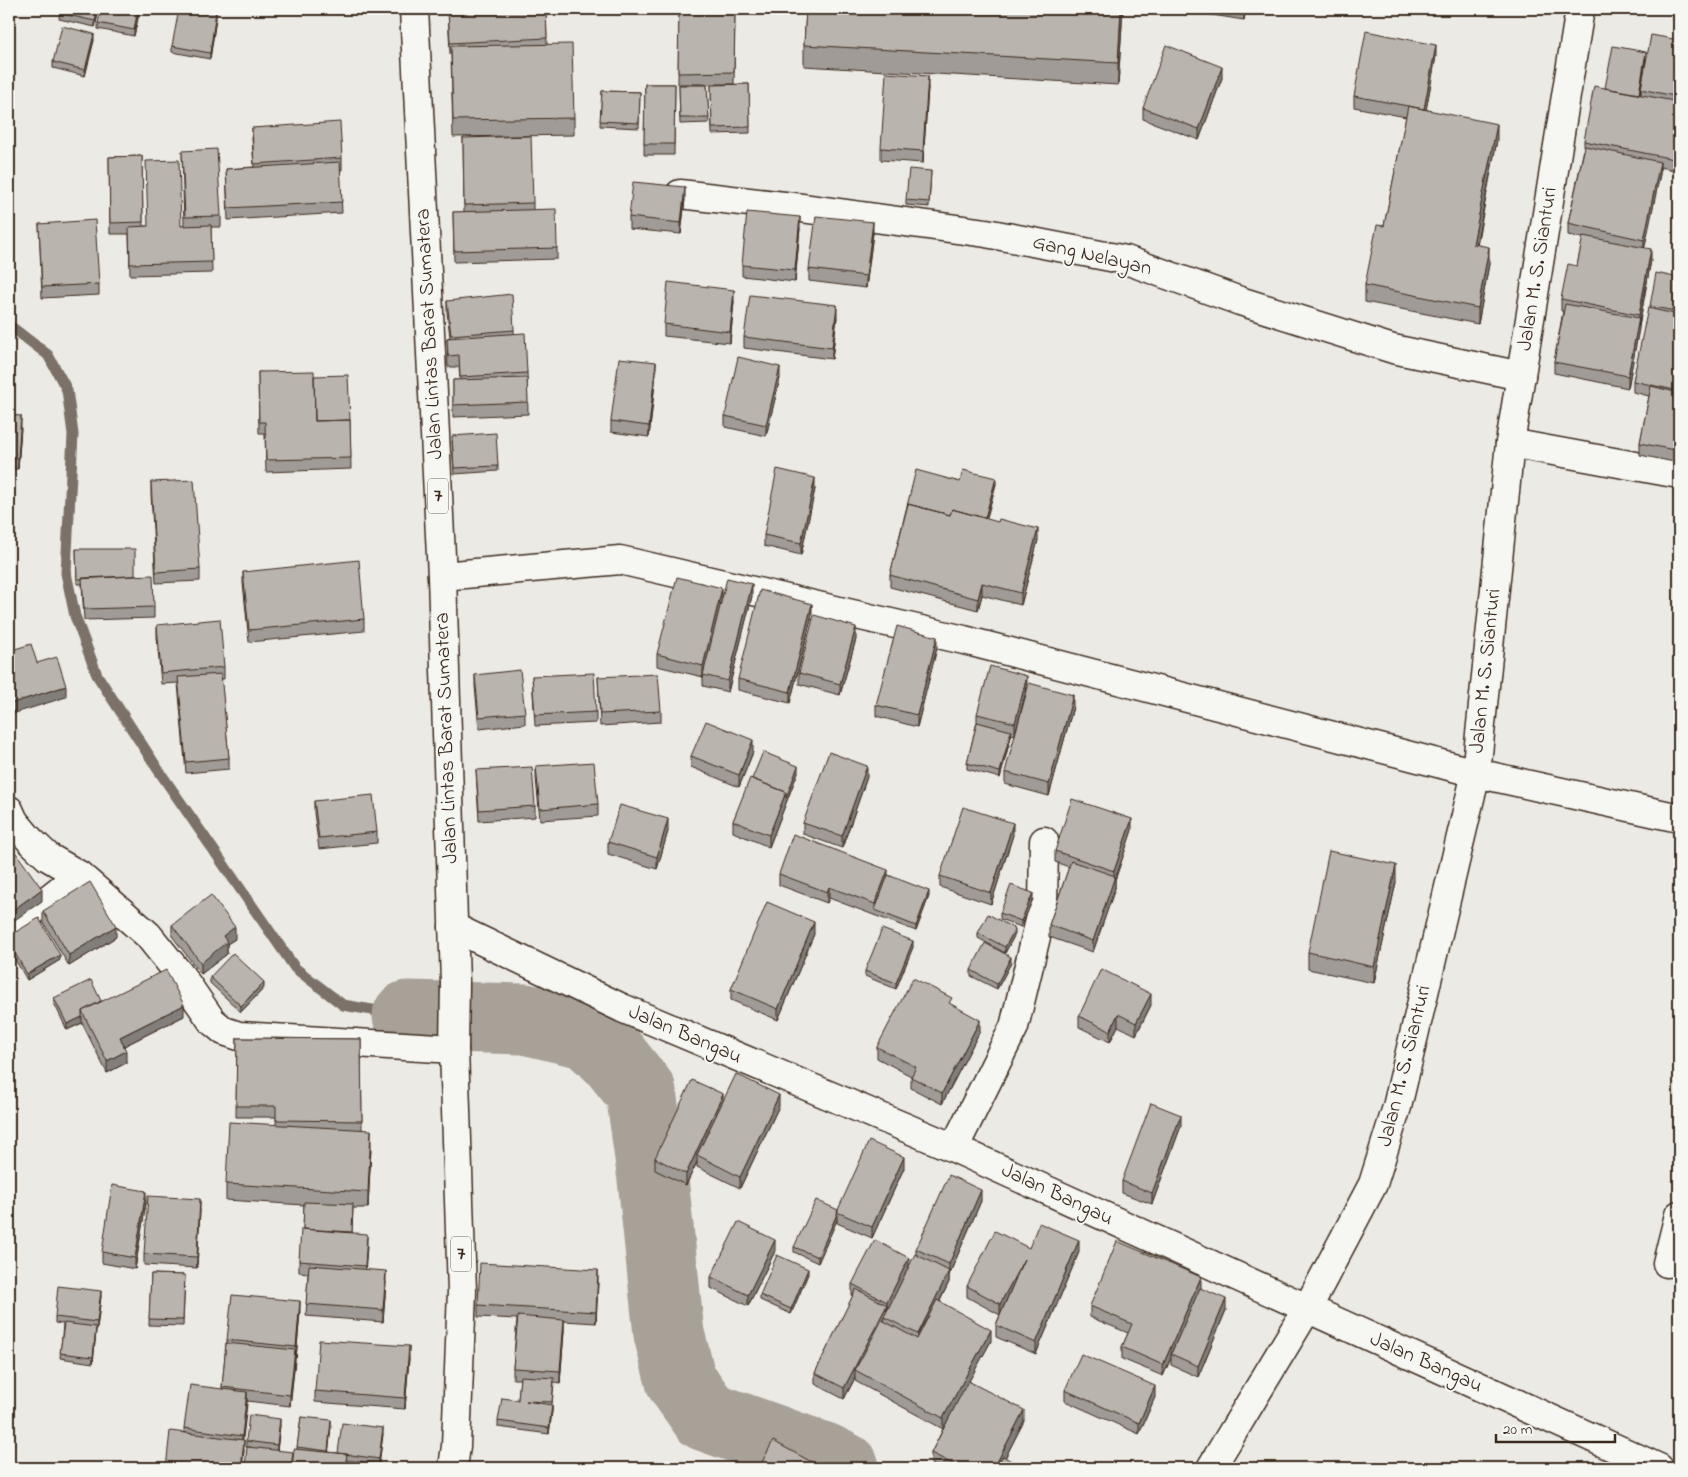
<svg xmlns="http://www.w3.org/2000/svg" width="1688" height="1477" viewBox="0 0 1688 1477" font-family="'Indie Flower',sans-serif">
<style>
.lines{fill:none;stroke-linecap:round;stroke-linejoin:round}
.stream{stroke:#7c7167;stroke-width:11}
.river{stroke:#a8a198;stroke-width:71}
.street-casing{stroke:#3b2a1e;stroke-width:31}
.secondary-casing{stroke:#3b2a1e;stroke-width:31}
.highway-casing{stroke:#3b2a1e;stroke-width:31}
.street{stroke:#f6f6f2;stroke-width:28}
.secondary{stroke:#f6f6f2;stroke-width:28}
.highway{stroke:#f6f6f2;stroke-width:28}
.wall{fill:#a09b96;stroke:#3b2a1e}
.shaded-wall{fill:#827e7a;stroke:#3b2a1e}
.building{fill:#bab4ae;stroke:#3b2a1e}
.labels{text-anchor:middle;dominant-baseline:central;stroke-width:4;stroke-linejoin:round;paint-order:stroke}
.shield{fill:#f6f6f2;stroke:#73675e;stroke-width:1}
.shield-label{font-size:20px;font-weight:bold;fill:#3b2a1e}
.street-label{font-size:21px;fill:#3b2a1e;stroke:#f6f6f2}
</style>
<rect width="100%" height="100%" fill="#ebeae5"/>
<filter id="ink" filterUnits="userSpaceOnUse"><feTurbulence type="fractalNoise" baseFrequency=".02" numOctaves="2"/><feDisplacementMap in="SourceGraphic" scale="10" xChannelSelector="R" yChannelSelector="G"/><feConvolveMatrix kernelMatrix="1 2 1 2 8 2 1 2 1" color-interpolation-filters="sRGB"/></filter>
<g filter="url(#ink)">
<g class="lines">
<path class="stream" d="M9,325L48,355L67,390L73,434L66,573L75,616L97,675L159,771L295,968L343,1005L408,1016"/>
<path class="river" d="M408,1016L525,1019L588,1034L613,1057L641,1092L653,1179L669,1334L681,1381L706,1416L824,1458L844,1468"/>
<defs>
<path id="street" d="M680,194L802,208L986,233L1126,260L1240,301L1393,349L1521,376
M1510,443L1679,474
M442,576L620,560L964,640L1476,773L1679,818
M9,810L14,821L30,840L48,857L79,875L148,935L181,976L212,1021L224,1031L239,1036L454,1049
M453,927L622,1008L954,1148L1659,1468
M9,930L79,875
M954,1148L1014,1027L1043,908L1044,841
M1667,1263L1679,1215"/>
<path id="secondary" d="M1211,1468L1307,1309L1373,1184L1397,1107L1476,773L1510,443L1580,9"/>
<path id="highway" d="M414,9L442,576L455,983L454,1049L462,1291L456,1446L453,1468"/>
</defs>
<use href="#street" class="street-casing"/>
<use href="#secondary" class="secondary-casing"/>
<use href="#highway" class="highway-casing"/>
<use href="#street" class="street"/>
<use href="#secondary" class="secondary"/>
<use href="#highway" class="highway"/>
</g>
<path class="wall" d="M60,9H99L95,27L59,19Z
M140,9L134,36L98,29V23Z
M448,9H546L547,44L574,118V135L453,137L451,54H450Z
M679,9H735L734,84H678Z
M806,9H1123L1118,85L804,66V45Z
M1193,9H1246L1244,20L1193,12Z
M216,18L210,59L172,52V46Z
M94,40L85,76L53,68V62Z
M1679,40V171L1660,167V174L1644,247L1651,260L1628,388L1554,373V362L1563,311H1561V299L1577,266L1583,238L1568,235V223L1584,149V141L1605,88L1646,58L1640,94L1641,95V89Z
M1436,56L1426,109L1497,140L1477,245L1489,264L1478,324L1365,302V285L1384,226L1406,117L1354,107V96Z
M1222,78L1199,140L1143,119V108Z
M645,84H675L674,155H644Z
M749,84L750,133L712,134L711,85Z
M679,85H707L709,123L680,124Z
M928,87L923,163L881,160V148Z
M602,91L640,92L639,128L600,126Z
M252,128L342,158V170H340L342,213L228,220L226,169L254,167L252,139Z
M463,138L533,203V210L557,248V259L454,262L453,212H464Z
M182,151L221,216V227H211L212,273L130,275L129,234H110L109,157L142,156L143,226H184Z
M931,171L929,207L906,205V200Z
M685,199L681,234L629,229V217Z
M39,224L99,284V295L42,298Z
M800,228L795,282L742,276V265Z
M873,233L866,288L809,281V269Z
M1679,278V463L1640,455V443L1649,396L1633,392V381L1650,306Z
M447,301L514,330V334L527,373L528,414L453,417V380H460L459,367H448L447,338L450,337L447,312Z
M734,301L730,343L664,336V324Z
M837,317L832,359L744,348V337Z
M258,372L314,376L350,420L351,469L266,472L265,433H259Z
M656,373L649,437L611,432V421Z
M780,378L766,436L725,427V416Z
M9,415L21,427L18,469H9Z
M452,441L498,466V471L454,474Z
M151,482L200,569V581L156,583L151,494Z
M960,482L996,484L986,519L1038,540L1021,605L982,595L978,610L890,587V575L907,506Z
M815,489L801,555L764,546V535Z
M76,549L135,576L154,607V618L84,620L82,584H77Z
M243,572L364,619V631L249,642L243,583Z
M752,596L728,692L703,686V677L657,666V654L722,597Z
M812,615L790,703L738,690V679Z
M157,625L224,667V679H221L229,758V769L186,773L178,683L161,684L157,637Z
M856,639L840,695L799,684V673Z
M937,648L917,727L876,716V705Z
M475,675L525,713V724L479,729L475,686Z
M532,676L596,712V723L535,726Z
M598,677L661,711V722L600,726Z
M1027,687L1015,735L1011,734V736L1000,778L967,769V763L977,722V714Z
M1073,707L1049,796L1005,784V772Z
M753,752L739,787L691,767V756Z
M536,766L598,804V816L540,820L536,778Z
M476,770L535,806V817L479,821Z
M798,772L769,847L733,832V821L752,779Z
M867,777L842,848L803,834V823Z
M314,801L377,832V843L319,849L314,813Z
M1132,830L1115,880V888L1093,952L1049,937V925L1069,867L1055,862V851Z
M668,831L657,869L608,854V842Z
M1013,835L991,904L940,887V876Z
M779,874L888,875L929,896L916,931L829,898L827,903L779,885Z
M1396,882L1374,983L1308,969V952Z
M1033,899L1021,927L1000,919V913Z
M43,911L116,937L69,966L43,922Z
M172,925L235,939L227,944V954L201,974L172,936Z
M978,933L1015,934L1005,953L978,938Z
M814,934L778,1020L731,1000V989Z
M9,936L60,960L27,980L9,949Z
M913,947L896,989L865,976V971Z
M1011,963L997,989L971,976V970Z
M210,977L264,988L241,1012L210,983Z
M54,998L101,1001L184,1016L124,1046L126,1063L107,1073L82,1023L67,1030L54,1003Z
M952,1005L980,1031L942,1104L911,1088V1076L877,1058V1047Z
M1151,1005L1136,1035L1118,1026L1110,1042L1079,1027V1016Z
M237,1038L361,1039L362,1130L371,1147L368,1208H353L352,1232L367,1245L365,1269L386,1282L383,1322L306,1316L308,1273L299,1272V1261L303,1229L304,1205L226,1200V1184L276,1125V1117H236Z
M723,1101L779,1106L740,1188L697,1167V1162L686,1185L655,1170V1158Z
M1181,1126L1152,1204L1122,1193V1181Z
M904,1168L872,1238L837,1223V1220L818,1263L794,1252V1247L838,1210Z
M981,1201L949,1275V1282L940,1301L991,1341L969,1381L1024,1421L1005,1458L1022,1468H939L931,1464V1453L943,1429L855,1381V1378L844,1399L815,1384V1373L853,1296L852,1295V1284L909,1266L916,1255V1249Z
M146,1203L135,1269L102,1263V1252Z
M200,1210L197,1268L144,1265V1254Z
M1029,1248L1079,1252L1036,1354L996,1337V1325L1000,1315L967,1297V1286Z
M775,1251L748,1306L711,1288V1277Z
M151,1274L185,1275L183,1326L149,1325Z
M808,1274L791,1314L760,1300V1295Z
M598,1281L596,1323L564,1321V1331L560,1383L554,1382L552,1405V1411L549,1434L498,1427V1421L518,1400L520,1379H513V1368L517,1319L478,1317V1305Z
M1201,1288L1226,1310L1198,1377L1171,1365V1358L1163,1376L1122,1359V1347L1128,1333L1090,1317V1306Z
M101,1296L97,1328H96L93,1363L60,1358L63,1324L55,1323V1317Z
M300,1312L296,1358H295L290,1406L247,1401L242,1440L244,1452L184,1432V1428L222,1389L226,1343H227V1340Z
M409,1358L405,1409L315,1402V1391Z
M1065,1390L1155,1397L1139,1434L1065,1401Z
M301,1417L331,1426L328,1452L338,1453L383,1434L379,1464L357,1461L381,1468L347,1460L346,1468H292L297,1449Z
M280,1425L277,1450L293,1458L292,1468H245L251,1447H246V1441Z"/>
<path class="shaded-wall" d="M98,9H99L95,27V21Z
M138,9H140L134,36V30Z
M1121,9H1123L1118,85V63Z
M1244,9H1246L1244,20Z
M216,12V18L210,59V53Z
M94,34V40L85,76V70Z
M1436,45V56L1424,121V109Z
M1646,52V58L1638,102V96Z
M1222,67V78L1199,140V129Z
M928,76V87L923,163V151Z
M1497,124V140L1473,261V244Z
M1660,162V174L1644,251V240Z
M685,187V199L681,234V223Z
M800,217V228L795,282V270Z
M873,222V233L866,288V276Z
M1489,247V264L1478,324V308Z
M1651,249V260L1639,326V315Z
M734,290V301L730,343V332Z
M837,305V317L832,359V348Z
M1639,318V329L1628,388V376Z
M656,362V373L649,437V426Z
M780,367V378L766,436V425Z
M21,416V427L18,469V458Z
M815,478V489L801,555V543Z
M996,478V484L984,529V523Z
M1038,529V540L1021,605V593Z
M982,583V595L978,610V599Z
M752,584V596L728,692V681Z
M722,588V600L703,678V666Z
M14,597V608L9,609V598Z
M812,604V615L790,703V692Z
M856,627V639L840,695V684Z
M937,637V648L917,727V715Z
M1027,676V687L1015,735V723Z
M66,686V697L9,715V704Z
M1073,695V707L1049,796V784Z
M1011,731V736L1000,778V772Z
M753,740V752L739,787V775Z
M798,766V772L769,847V835L786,792Z
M867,766V777L842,848V836Z
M668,819V831L657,869V857Z
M1132,819V830L1115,880V888L1093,952V941L1114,878V871Z
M1013,823V835L991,904V893Z
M1396,865V882L1374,983V967Z
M888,870V881L875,910V904Z
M829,887V898L827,903V892Z
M42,889V901L9,924V913Z
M929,891V896L916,931V926Z
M1033,893V899L1021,927V921Z
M814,922V934L778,1020V1009Z
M116,926V937L69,966V955Z
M235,927V939L227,944V954L201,974V963L223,936Z
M1015,929V934L1005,953V947Z
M913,941V947L896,989V983Z
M60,955V960L27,980V974Z
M1011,957V963L997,989V984Z
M264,982V988L241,1012V1006Z
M1151,994V1005L1136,1035V1023Z
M184,1005V1016L120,1048V1037Z
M1118,1014V1026L1110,1042V1031Z
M82,1017V1023L67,1030V1024Z
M980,1020V1031L942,1104V1093Z
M126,1051V1063L107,1073V1061Z
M723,1094V1106L697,1155V1162L686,1185V1174Z
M779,1095V1106L740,1188V1177Z
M1181,1115V1126L1152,1204V1193Z
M371,1130V1147L368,1208V1192Z
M904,1157V1168L872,1238V1227Z
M981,1190V1201L949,1275V1264Z
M146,1191V1203L135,1269V1258Z
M200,1199V1210L197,1268V1257Z
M837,1214V1220L818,1263V1257Z
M367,1234V1245L365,1277V1266Z
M775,1240V1251L748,1306V1295Z
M1079,1240V1252L1036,1354V1343Z
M909,1258V1269L887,1313V1302Z
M1024,1259L1000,1315V1304Z
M808,1269V1274L791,1314V1309Z
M598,1270V1281L596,1323V1312Z
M386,1271V1282L383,1322V1310Z
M949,1271V1282L918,1345V1334Z
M1201,1277V1288L1171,1354V1358L1163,1376V1365Z
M101,1291V1296L97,1328V1322Z
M1226,1299V1310L1198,1377V1366Z
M300,1301V1312L296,1358V1347Z
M887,1305V1316L884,1317V1322L855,1370V1378L844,1399V1388Z
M564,1320V1331L560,1383V1371Z
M96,1327V1332L93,1363V1357Z
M991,1330V1341L943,1429V1418Z
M409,1346V1358L405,1409V1398Z
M295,1350V1361L290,1406V1395Z
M1155,1386V1397L1139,1434V1423Z
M247,1392V1404L242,1447V1436Z
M552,1405V1411L549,1434V1428Z
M1024,1410V1421L1000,1468H994Z
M280,1419V1425L277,1451V1445Z
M331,1420V1426L328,1457V1451Z
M383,1428V1434L379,1464V1459Z
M244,1440V1452L242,1468H241Z"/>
<path class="building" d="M60,9H98L95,21L59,13Z
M101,9H138L134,30L98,23Z
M179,9H197L216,12L210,53L172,46Z
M448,9H546L547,38L450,43Z
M679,9H735L734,72L678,73Z
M806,9H1121L1118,63L804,45Z
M62,26L94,34L85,70L53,62Z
M1366,31L1436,45L1424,109L1354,96Z
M1651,35L1679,40V97L1641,89Z
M572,44L574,118L453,120L451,46Z
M1166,45L1222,67L1199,129L1143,108Z
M1613,46L1646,52L1639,94L1605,88Z
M886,73L928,76L923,151L881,148Z
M645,84H675L674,144H644Z
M749,84L750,127L712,128L711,85Z
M679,85H707L709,118H680Z
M1594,86L1679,102V160L1584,141Z
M602,91L640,92L639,123L600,121Z
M1408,106L1497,124L1473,244L1489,247L1478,308L1365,285L1377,225L1384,226Z
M340,122L342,158L254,164L252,128Z
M531,136L533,203L464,205L463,138Z
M1585,146L1660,162L1644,240L1568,223Z
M217,149L221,216L185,217L182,151Z
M142,156L143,222L110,223L109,157Z
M179,160L181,226L211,225L212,262L130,264L129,227L148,226L146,161Z
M340,162L342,202L228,208L226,169Z
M909,169L931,171L929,202L906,200Z
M633,182L685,187L681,223L629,217Z
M556,209L557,248L454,251L453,212Z
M747,212L800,217L795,270L742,265Z
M816,216L873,222L866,276L809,269Z
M95,220L99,284L42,287L39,224Z
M1583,236L1651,249L1639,315L1561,299L1568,264L1577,266Z
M1656,273L1679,278V312L1650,306Z
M668,282L734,290L730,332L664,324Z
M512,294L514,330L451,335L447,301Z
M750,295L837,305L832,348L744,337Z
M1565,304L1639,318L1628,376L1554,362Z
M1648,308L1679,315V391L1633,381Z
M525,333L527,373L460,377L459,355L448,356L447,338Z
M738,357L780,367L766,425L725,416Z
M619,358L656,362L649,426L611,421Z
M314,371L315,421L350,420L351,458L266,460L265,422H259L258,372Z
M348,375L350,420L315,421L314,376Z
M527,378L528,402L453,405V380Z
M1651,386L1675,392L1674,397L1679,398V451L1640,443Z
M9,415L21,416L18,458L9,457Z
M496,433L498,466L454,468L452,436Z
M777,469L815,478L801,543L764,535Z
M916,470L960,482L963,470L996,478L985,518L952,509L950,515L908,504L907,506Z
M194,480L200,569L156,572L151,482Z
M908,504L950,515L952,509L998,522L999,519L1038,529L1021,593L982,583L978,599L890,575Z
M76,549H135V576L77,579Z
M359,560L364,619L249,630L243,572Z
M153,575L154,607L84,609L82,578Z
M9,577L14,597L9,598Z
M677,577L722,588L703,666L657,654Z
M727,578L752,584L728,681L703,675Z
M760,590L812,604L790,692L738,679Z
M814,615L856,627L840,684L799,673Z
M220,619L224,667L161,673L157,625Z
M897,626L937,637L917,715L876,705Z
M31,644L37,663L57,657L66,686L9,704V651Z
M990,666L1027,676L1015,723L977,714Z
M520,670L525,713L479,717L475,675Z
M594,673L596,712L535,715L532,676Z
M221,674L229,758L186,762L178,677Z
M658,674L661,711L600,714L598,677Z
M1029,683L1073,695L1049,784L1005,772Z
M706,721L753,740L739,775L691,756Z
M977,722L1011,731L1000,772L967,763Z
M763,752L798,766L786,798V792L752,779Z
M829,752L867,766L842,836L803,823Z
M594,762L598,804L540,809L536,766Z
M532,767L535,806L479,810L476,770Z
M750,778L786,792L769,835L733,821Z
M373,795L377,832L319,838L314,801Z
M1072,799L1132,819L1114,871L1055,851Z
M620,805L668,819L657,857L608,842Z
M963,807L1013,823L991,893L940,876Z
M793,834L888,870L875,904L829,887L827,892L779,874Z
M9,850L13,855L16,853L42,889L9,913Z
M1329,851L1396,865L1374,967L1308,952Z
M1071,861L1115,876L1093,941L1049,925Z
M888,875L929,891L916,926L875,910Z
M90,882L116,926L69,955L43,911Z
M1011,885L1033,893L1021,921L1000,913Z
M211,895L235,927L223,936L227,942L201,963L172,925Z
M767,902L814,922L778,1009L731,989Z
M988,914L1015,929L1005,947L978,933Z
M39,918L60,955L27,974L9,943V936Z
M882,929L913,941L896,983L865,971Z
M985,943L1011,957L997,984L971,970Z
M233,953L264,982L241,1006L210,977Z
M1101,969L1151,994L1136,1023L1118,1014L1110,1031L1079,1016Z
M166,970L184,1005L120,1037L126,1051L107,1061L82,1011Z
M913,978L952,998L949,1003L980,1020L942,1093L911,1077L916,1067L877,1047Z
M91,980L101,1001L82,1011V1017L67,1024L54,998Z
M237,1038L361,1039L362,1121L276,1120V1106H236Z
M736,1074L779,1095L740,1177L697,1155Z
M692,1080L723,1094L686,1174L655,1158Z
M1151,1103L1181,1115L1152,1193L1122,1181Z
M229,1122L371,1130L368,1192L226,1184Z
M869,1141L904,1157L872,1227L837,1212Z
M949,1175L981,1190L949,1264L916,1249Z
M112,1185L146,1191L135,1258L102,1252Z
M148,1196L200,1199L197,1257L144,1254Z
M816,1200L838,1210L837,1214L818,1257L794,1247Z
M304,1202L353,1204L352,1232L303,1229Z
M738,1222L775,1240L748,1295L711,1277Z
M1039,1223L1079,1240L1036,1343L996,1325L1024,1259L1000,1304L967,1286L995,1231L1029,1248Z
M301,1229L367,1234L365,1266L299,1261Z
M875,1240L909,1258L887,1302L852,1284Z
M1117,1241L1201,1277L1163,1365L1122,1347L1132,1324L1090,1306Z
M915,1254L949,1271L918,1334L884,1317Z
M777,1255L808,1269L791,1309L760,1295Z
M480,1263L598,1270L596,1312L478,1305Z
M309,1265L386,1271L383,1310L306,1304Z
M151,1274L185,1275L183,1320L149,1319Z
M58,1286L101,1291L97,1322L55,1317Z
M1200,1288L1226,1299L1198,1366L1171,1354Z
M856,1289L887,1305L844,1388L815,1373Z
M232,1295L300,1301L296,1347L227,1340Z
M937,1300L991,1330L943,1418L855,1370L882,1320L917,1339Z
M518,1316L564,1320L560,1371L513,1368Z
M64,1323L96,1327L93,1357L60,1353Z
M319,1340L409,1346L405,1398L315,1391Z
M226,1343L295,1350L290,1395L222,1387Z
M1081,1354L1155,1386L1139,1423L1065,1390Z
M520,1376L554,1378L552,1402L526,1401L552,1405L549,1428L498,1421L502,1398L518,1400Z
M968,1381L1024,1410L994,1468H961L931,1453Z
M190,1385L247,1392L242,1436L184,1428Z
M249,1415L280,1419L277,1445L246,1441Z
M301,1417L331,1420L328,1451L297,1447Z
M342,1423L383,1428L379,1459L338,1453Z
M170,1431L244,1440L241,1468H166Z
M773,1441L819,1466L818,1468H759Z
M247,1447L293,1452L291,1468H245Z
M294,1449L347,1454L345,1468H292Z
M1003,1456L1022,1468H995Z
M352,1461L381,1466L380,1468H350Z
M618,1464L649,1468H617Z"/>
</g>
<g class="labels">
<g class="shield">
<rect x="428" y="478.5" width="20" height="35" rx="4"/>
<rect x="451" y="1236.5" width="20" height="35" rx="4"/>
</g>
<g class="shield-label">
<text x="438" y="496">7</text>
<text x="461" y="1254">7</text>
</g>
<g class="street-label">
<text transform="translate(1092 256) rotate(13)">Gang Nelayan</text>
<text transform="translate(1538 269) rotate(-81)">Jalan M. S. Sianturi</text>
<text transform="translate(430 334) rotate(-93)">Jalan Lintas Barat Sumatera</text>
<text transform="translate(1486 671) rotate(-84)">Jalan M. S. Sianturi</text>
<text transform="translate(447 738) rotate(-92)">Jalan Lintas Barat Sumatera</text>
<text transform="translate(685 1035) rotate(23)">Jalan Bangau</text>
<text transform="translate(1405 1066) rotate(-76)">Jalan M. S. Sianturi</text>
<text transform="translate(1057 1195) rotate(25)">Jalan Bangau</text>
<text transform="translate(1426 1363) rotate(24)">Jalan Bangau</text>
</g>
</g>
<rect width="1688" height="1477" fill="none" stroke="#f6f6f2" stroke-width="30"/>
<rect x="15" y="15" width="1658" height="1447" fill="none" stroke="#3b2a1e" stroke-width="2" filter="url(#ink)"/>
<path d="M1496 1434v8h119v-8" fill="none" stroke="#3b2a1e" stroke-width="2.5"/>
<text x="1503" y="1434" font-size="15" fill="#3b2a1e" stroke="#f6f6f2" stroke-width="4" paint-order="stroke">20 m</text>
</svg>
